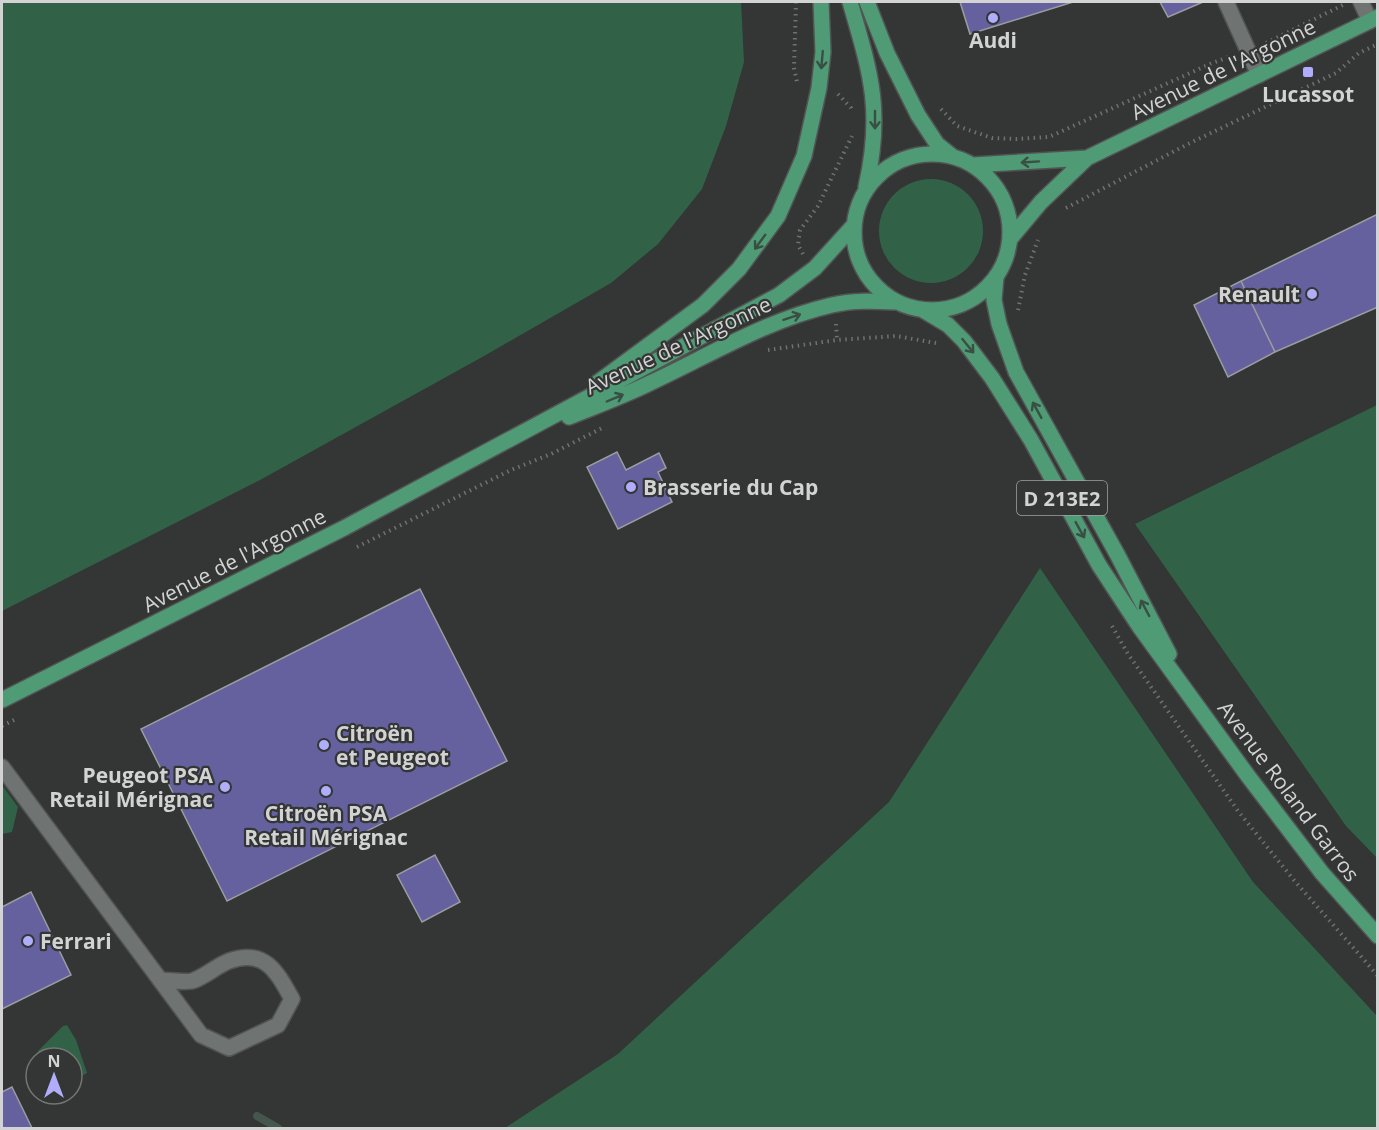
<svg xmlns="http://www.w3.org/2000/svg" width="1379" height="1130" viewBox="0 0 1379 1130" font-family="'Open Sans',sans-serif">
<style>
.green{fill:#316247}
.lines{fill:none;stroke-linecap:round;stroke-linejoin:round}
.stream{stroke:#45564d;stroke-width:8}
.building{fill:#64619e;stroke:#9c9ca0;stroke-width:1.5}
.minor-casing{stroke:#525453;stroke-width:18}
.major-casing{stroke:#525453;stroke-width:18}
.path{stroke:#707271;stroke-width:4;stroke-dasharray:1.5 4.5;stroke-linecap:butt}
.minor{stroke:#6f7371;stroke-width:15}
.major{stroke:#4f9b76;stroke-width:15}
.oneway{stroke:#3a4f44}
.poi-dot{fill:#b0aefa;stroke:#333634;stroke-width:2}
.labels{text-anchor:middle;dominant-baseline:central;stroke-width:4.5;stroke-linejoin:round;paint-order:stroke}
.shield{fill:#333634;stroke:#a2a4a3;stroke-width:1.5}
.shield-label{font-size:20px;font-weight:bold;fill:#d2d3d2}
.poi-label{font-size:21px;font-weight:bold;fill:#d2d3d2;stroke:#333634}
.street-label{font-size:21px;fill:#d2d3d2;stroke:#333634}
</style>
<rect width="100%" height="100%" fill="#333634"/>
<path class="green" d="M2,2H741L744,62L726,126L702,189L658,244L611,283L484,356L260,480L2,611Z
M879 231a52 52 0 1 1 104 0a52 52 0 1 1-104 0Z
M1377,405V858L1346,826L1135,524Z
M1040,568L1253,882L1377,1016V1128H505L618,1054L889,802Z
M2,785L18,807L12,832L2,834Z
M67,1025L76,1040L87,1073L72,1081V1058H40L38,1051L63,1026Z"/>
<g class="lines">
<path class="stream" d="M257,1116L278,1128"/>
</g>
<path class="building" d="M960,2H1073L970,34Z
M1160,2H1203L1168,17Z
M1378,214V307L1275,352L1241,281Z
M1241,281L1275,352L1228,377L1194,305Z
M617,452L626,470L659,453L666,468L658,472L672,502L618,529L587,467Z
M420,589L507,761L227,901L141,729Z
M435,855L460,902L422,922L397,875Z
M31,892L71,975L2,1009V907Z
M12,1087L32,1128H2V1092Z"/>
<g class="lines">
<defs>
<path id="minor" d="M1226,2L1259,75
M1361,2L1370,21
M2,767L201,1035L229,1048L278,1025L292,999C277,972 265,948 229,961C216,966 205,977 192,981C183,983 169,980 160,980"/>
<path id="major" d="M850,2C871,74 883,111 866,187
M867,2L887,53L918,115L937,144L952,156
M854 232a78 78 0 1 1 156 0a78 78 0 1 1-156 0Z
M973,165L1087,158
M1010,239L1041,202L1087,158L1378,17
M996,277L994,300L999,324L1016,372L1117,554L1169,654
M923,310L948,325L964,341L992,378L1031,440L1099,565L1139,626L1248,776L1322,873L1378,936
M597,383L703,305L739,269L778,216L804,156L819,88L823,52L821,2
M569,417C596,406 624,396 650,383C710,355 767,320 832,305C853,300 875,301 896,302
M2,700L344,528L779,295L815,268L854,225"/>
</defs>
<use href="#minor" class="minor-casing"/>
<use href="#major" class="major-casing"/>
<path class="path" d="M796,2L794,68L797,82L799,83
M1266,43L1343,5
M838,94L851,108L852,111
M941,109L957,126L992,138L1017,139L1049,137L1210,64L1231,56
M1066,208L1188,144L1336,73L1359,53L1378,44
M803,254L798,245L800,230L818,206L852,136
M1018,310L1025,275L1038,240
M836,324L837,340
M768,350L837,340L896,336L936,343
M357,547L511,470L551,454L604,427
M1112,626L1128,654L1238,811L1293,879L1378,976
M2,726L16,719"/>
<use href="#minor" class="minor"/>
<use href="#major" class="major"/>
</g>
<defs><path id="oneway-shaft" d="M-6 0H5M1.5-3L5.5 0L1.5 3" fill="none" stroke-width="1.6" stroke-linecap="round" stroke-linejoin="round" transform="scale(1.5)"/></defs>
<g class="oneway">
<use href="#oneway-shaft" transform="translate(822 60) rotate(95)"/>
<use href="#oneway-shaft" transform="translate(875 120) rotate(90)"/>
<use href="#oneway-shaft" transform="translate(1030 162) rotate(176)"/>
<use href="#oneway-shaft" transform="translate(760 242) rotate(126)"/>
<use href="#oneway-shaft" transform="translate(792 317) rotate(-18)"/>
<use href="#oneway-shaft" transform="translate(968 346) rotate(51)"/>
<use href="#oneway-shaft" transform="translate(615 398) rotate(-23)"/>
<use href="#oneway-shaft" transform="translate(1037 410) rotate(-119)"/>
<use href="#oneway-shaft" transform="translate(1080 530) rotate(61)"/>
<use href="#oneway-shaft" transform="translate(1145 608) rotate(-118)"/>
</g>
<g class="poi-dot">
<circle cx="993" cy="18" r="6"/>
<rect x="1302" y="66" width="12" height="12" rx="3"/>
<circle cx="1312" cy="294" r="6"/>
<circle cx="631" cy="487" r="6"/>
<circle cx="324" cy="745" r="6"/>
<circle cx="225" cy="787" r="6"/>
<circle cx="326" cy="791" r="6"/>
<circle cx="28" cy="941" r="6"/>
</g>
<g class="labels">
<rect class="shield" x="1017" y="481" width="90" height="34" rx="4.5"/>
<g class="shield-label">
<text x="1062" y="498">D 213E2</text>
</g>
<g class="poi-label">
<text x="993" y="40">Audi</text>
<text x="1308" y="94">Lucassot</text>
<text x="1300" y="294" text-anchor="end">Renault</text>
<text x="643" y="487" text-anchor="start">Brasserie du Cap</text>
<text x="336" y="733" text-anchor="start">Citroën<tspan x="336" dy="24">et Peugeot</tspan></text>
<text x="213" y="775" text-anchor="end">Peugeot PSA<tspan x="213" dy="24">Retail Mérignac</tspan></text>
<text x="326" y="813">Citroën PSA<tspan x="326" dy="24">Retail Mérignac</tspan></text>
<text x="40" y="941" text-anchor="start">Ferrari</text>
</g>
<g class="street-label">
<text transform="translate(1223 69) rotate(-26)">Avenue de l'Argonne</text>
<text transform="translate(678 345) rotate(-25)">Avenue de l'Argonne</text>
<text transform="translate(234 560) rotate(-27)">Avenue de l'Argonne</text>
<text transform="translate(1289 791) rotate(53)">Avenue Roland Garros</text>
</g>
</g>
<rect width="1379" height="1130" fill="none" stroke="#d2d3d2" stroke-width="6"/>
<g transform="translate(54 1076)"><circle r="28" fill="#333634" stroke="#737573" stroke-width="1.5"/>
<path d="M0-4.5L10 22L0 15L-10 22Z" fill="#b0aefa"/>
<text y="-9" font-size="16" font-weight="bold" text-anchor="middle" fill="#d2d3d2">N</text>
</g>
</svg>
